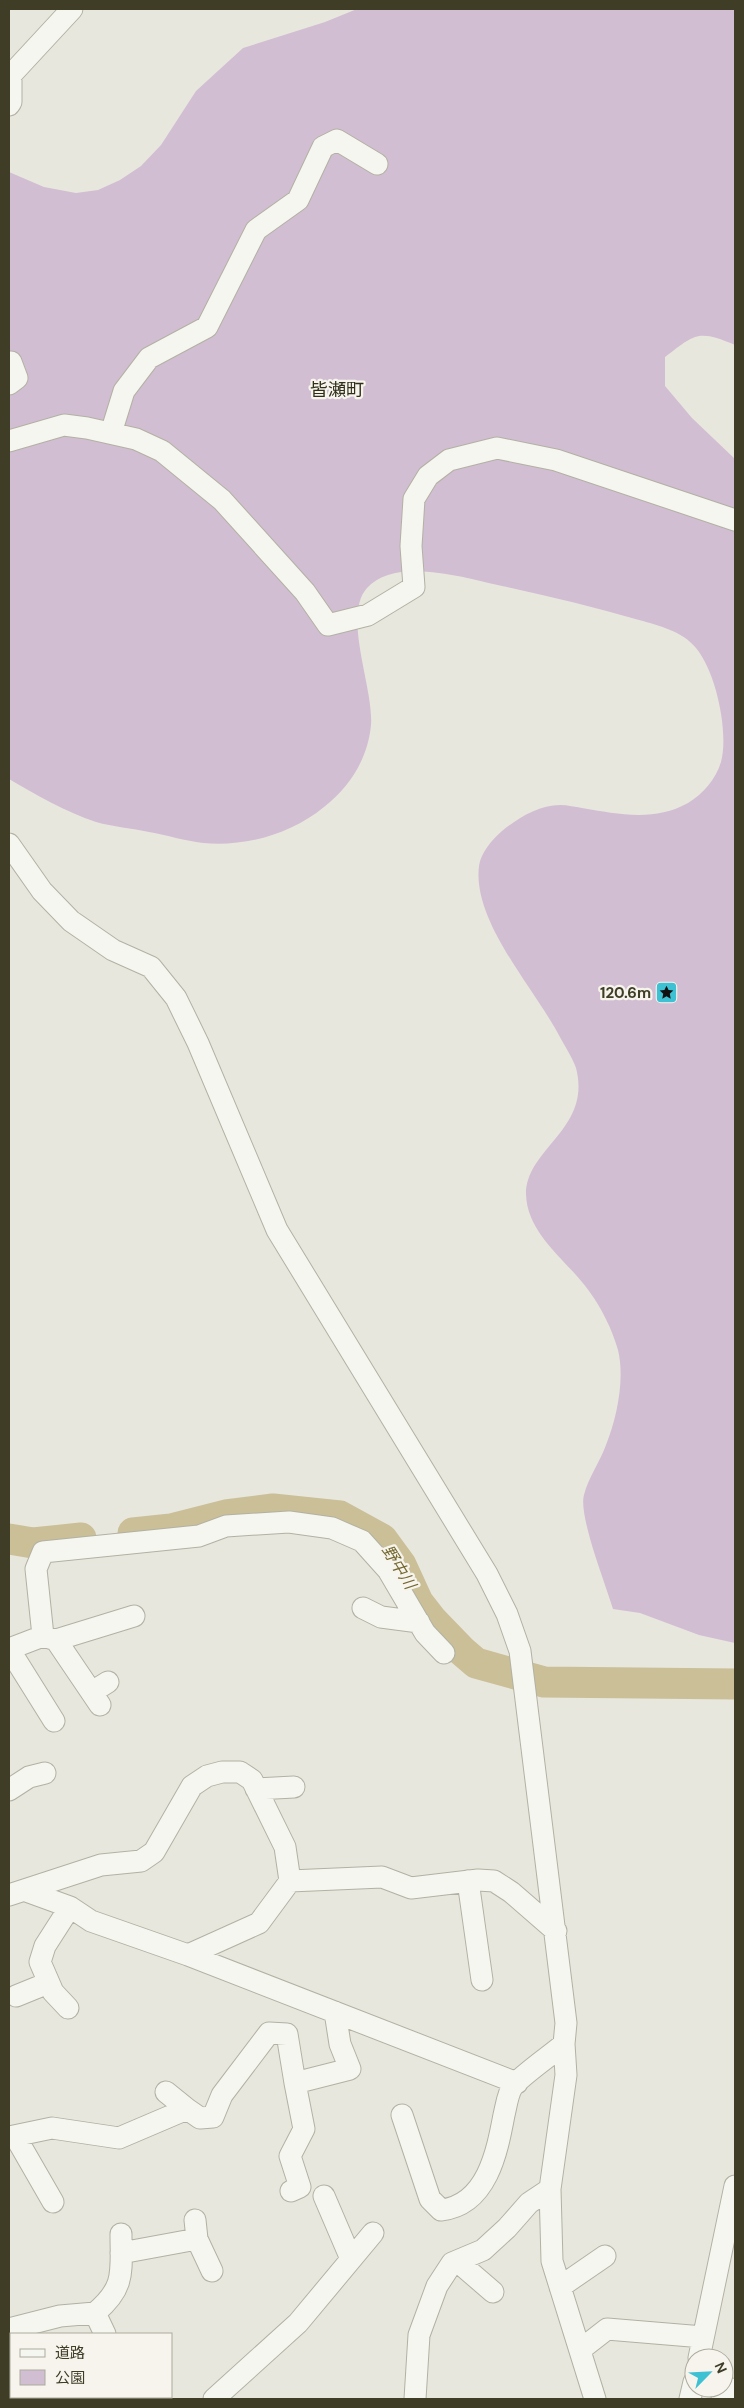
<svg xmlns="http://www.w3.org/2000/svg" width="744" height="2408" viewBox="0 0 744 2408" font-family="'DM Sans','Noto Sans JP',sans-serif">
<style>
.green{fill:#d2bed2}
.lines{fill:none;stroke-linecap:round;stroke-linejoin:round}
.river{stroke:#cabf97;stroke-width:31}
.minor-casing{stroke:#b2b1a3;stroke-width:23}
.minor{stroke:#f6f6f0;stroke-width:21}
.labels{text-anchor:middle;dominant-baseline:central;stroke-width:4.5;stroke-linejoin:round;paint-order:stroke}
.poi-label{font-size:15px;font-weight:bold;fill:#3f3d26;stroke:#f6f4ed;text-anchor:end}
.water-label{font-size:16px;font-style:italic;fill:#75682f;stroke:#f6f4ed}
.quarter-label{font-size:18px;fill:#302e19;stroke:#f6f4ed}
</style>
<rect width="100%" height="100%" fill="#e8e7de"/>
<path class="green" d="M357,9H735V345C698,329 695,334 665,357V386L692,418L735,459V1643L699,1635L640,1613L613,1609C606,1585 578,1515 584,1495C588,1478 600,1462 606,1445C617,1417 625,1379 618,1350C612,1329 602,1309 589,1291C568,1261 527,1235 526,1194C526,1148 592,1129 576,1068C573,1059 566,1048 561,1039C536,990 472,922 479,866C481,852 492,840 502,831C518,818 539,805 560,805C568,805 575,807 582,808C618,814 654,822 688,803C703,794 716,779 721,762C729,732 716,672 696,648C682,631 660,626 639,620C594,607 548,596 502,586C466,578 395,556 367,588C342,616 374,688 371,725C368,758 350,787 324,807C291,834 246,847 203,843C185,841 167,835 149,832C132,828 113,827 96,822C66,812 36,795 9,779V172L44,187L76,193L98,190L120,180L141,166L161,145L196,91L243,48L325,22Z"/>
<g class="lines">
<path class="river" d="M133,1533L171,1529L226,1515L273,1509L340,1516L382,1539L401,1565L418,1602L432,1620L462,1651L476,1663L544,1682L735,1684
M9,1539L33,1543L81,1538"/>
<defs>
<path id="minor" d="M9,77L72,9
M9,105L11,102V77
M9,363L11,362L17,378L9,384
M111,433L124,391L149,358L207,327L256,230L298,200L323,147L337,140L377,164
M9,441L64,425L87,428L136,439L162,451L222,500L305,592L328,625L368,615L414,587L411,546L414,499L428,476L449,460L497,448L556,460L735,520
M9,844L42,891L71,921L113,950L151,967L176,998L198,1043L277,1230L487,1574L507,1614L520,1651L566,2023L564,2044L566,2075L550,2189L552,2261L595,2399
M363,1608L381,1617L419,1622
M43,1636L36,1569L43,1552L199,1536L226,1526L289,1522L332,1528L362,1541L388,1570L425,1633L444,1653
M56,1640L100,1705
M92,1692L108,1682
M54,1721L9,1649L43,1636L56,1640L134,1616
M256,1789L294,1787
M9,1790L29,1777L45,1773
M290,1881L382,1877L411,1888L478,1880L494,1881L511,1892L556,1931
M468,1881L482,1980
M9,1895L101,1865L141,1861L154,1852L192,1786L207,1776L222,1772H240L252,1780L285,1847L290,1881L259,1923L188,1955L91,1921L70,1907L26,1891
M188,1955L517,2083
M16,1996L48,1983
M68,2008L53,1992L40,1962L45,1946L70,1907
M187,2109L200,2118L213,2117L222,2095L269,2033L287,2034L295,2083L350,2069L340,2044L335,2012
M402,2115L430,2199L441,2210C487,2205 497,2152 504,2115C506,2107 508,2092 513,2086C522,2075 551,2055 564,2044
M15,2136L53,2202
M9,2137L52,2128L119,2138L187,2109L166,2092
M291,2191L300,2187L290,2156L304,2129L295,2083
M324,2196L351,2259
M197,2239L212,2271
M121,2253L197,2239L195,2220
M457,2261L493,2292
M560,2287L605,2256
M95,2313C126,2287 121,2272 121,2234
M9,2329L60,2316L95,2313L105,2334
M580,2350L607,2329L703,2337
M699,2358L735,2186
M119,2397V2399
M84,2399L85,2397
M214,2399L298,2323L373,2233
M415,2399L419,2335L437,2286L452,2263L483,2250L507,2228L529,2203L550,2189
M690,2399L694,2382
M722,2399L735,2389"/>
</defs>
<use href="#minor" class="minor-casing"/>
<use href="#minor" class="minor"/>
</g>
<defs>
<symbol id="sight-square" viewBox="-11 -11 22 22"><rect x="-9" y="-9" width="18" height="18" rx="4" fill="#3dc1d3" stroke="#f6f4ed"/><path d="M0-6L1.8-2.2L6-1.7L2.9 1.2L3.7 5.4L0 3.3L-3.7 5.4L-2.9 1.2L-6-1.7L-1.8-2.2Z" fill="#111"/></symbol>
</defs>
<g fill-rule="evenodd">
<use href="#sight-square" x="654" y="980" width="25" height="25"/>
</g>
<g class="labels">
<g class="poi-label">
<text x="651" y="993">120.6m</text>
</g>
<g class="water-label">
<text transform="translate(399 1567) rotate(58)">野中川</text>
</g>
<g class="quarter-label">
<text x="337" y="390">皆瀬町</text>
</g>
</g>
<rect width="744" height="2408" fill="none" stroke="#3f3d26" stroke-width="20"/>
<rect x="10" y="2333" width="162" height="65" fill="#f6f4ed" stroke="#adab9d"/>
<rect x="20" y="2349" width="25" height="8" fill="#f6f6f0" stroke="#adab9d"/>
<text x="55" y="2358" font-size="15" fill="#3f3d26">道路</text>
<rect x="20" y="2370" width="25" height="15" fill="#d2bed2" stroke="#adab9d"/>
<text x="55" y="2383" font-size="15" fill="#3f3d26">公園</text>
<g transform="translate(709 2373) rotate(66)"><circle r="24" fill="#f6f4ed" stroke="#adab9d"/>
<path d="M0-4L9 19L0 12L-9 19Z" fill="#3dc1d3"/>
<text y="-8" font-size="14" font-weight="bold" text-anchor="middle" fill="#3f3d26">N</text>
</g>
</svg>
